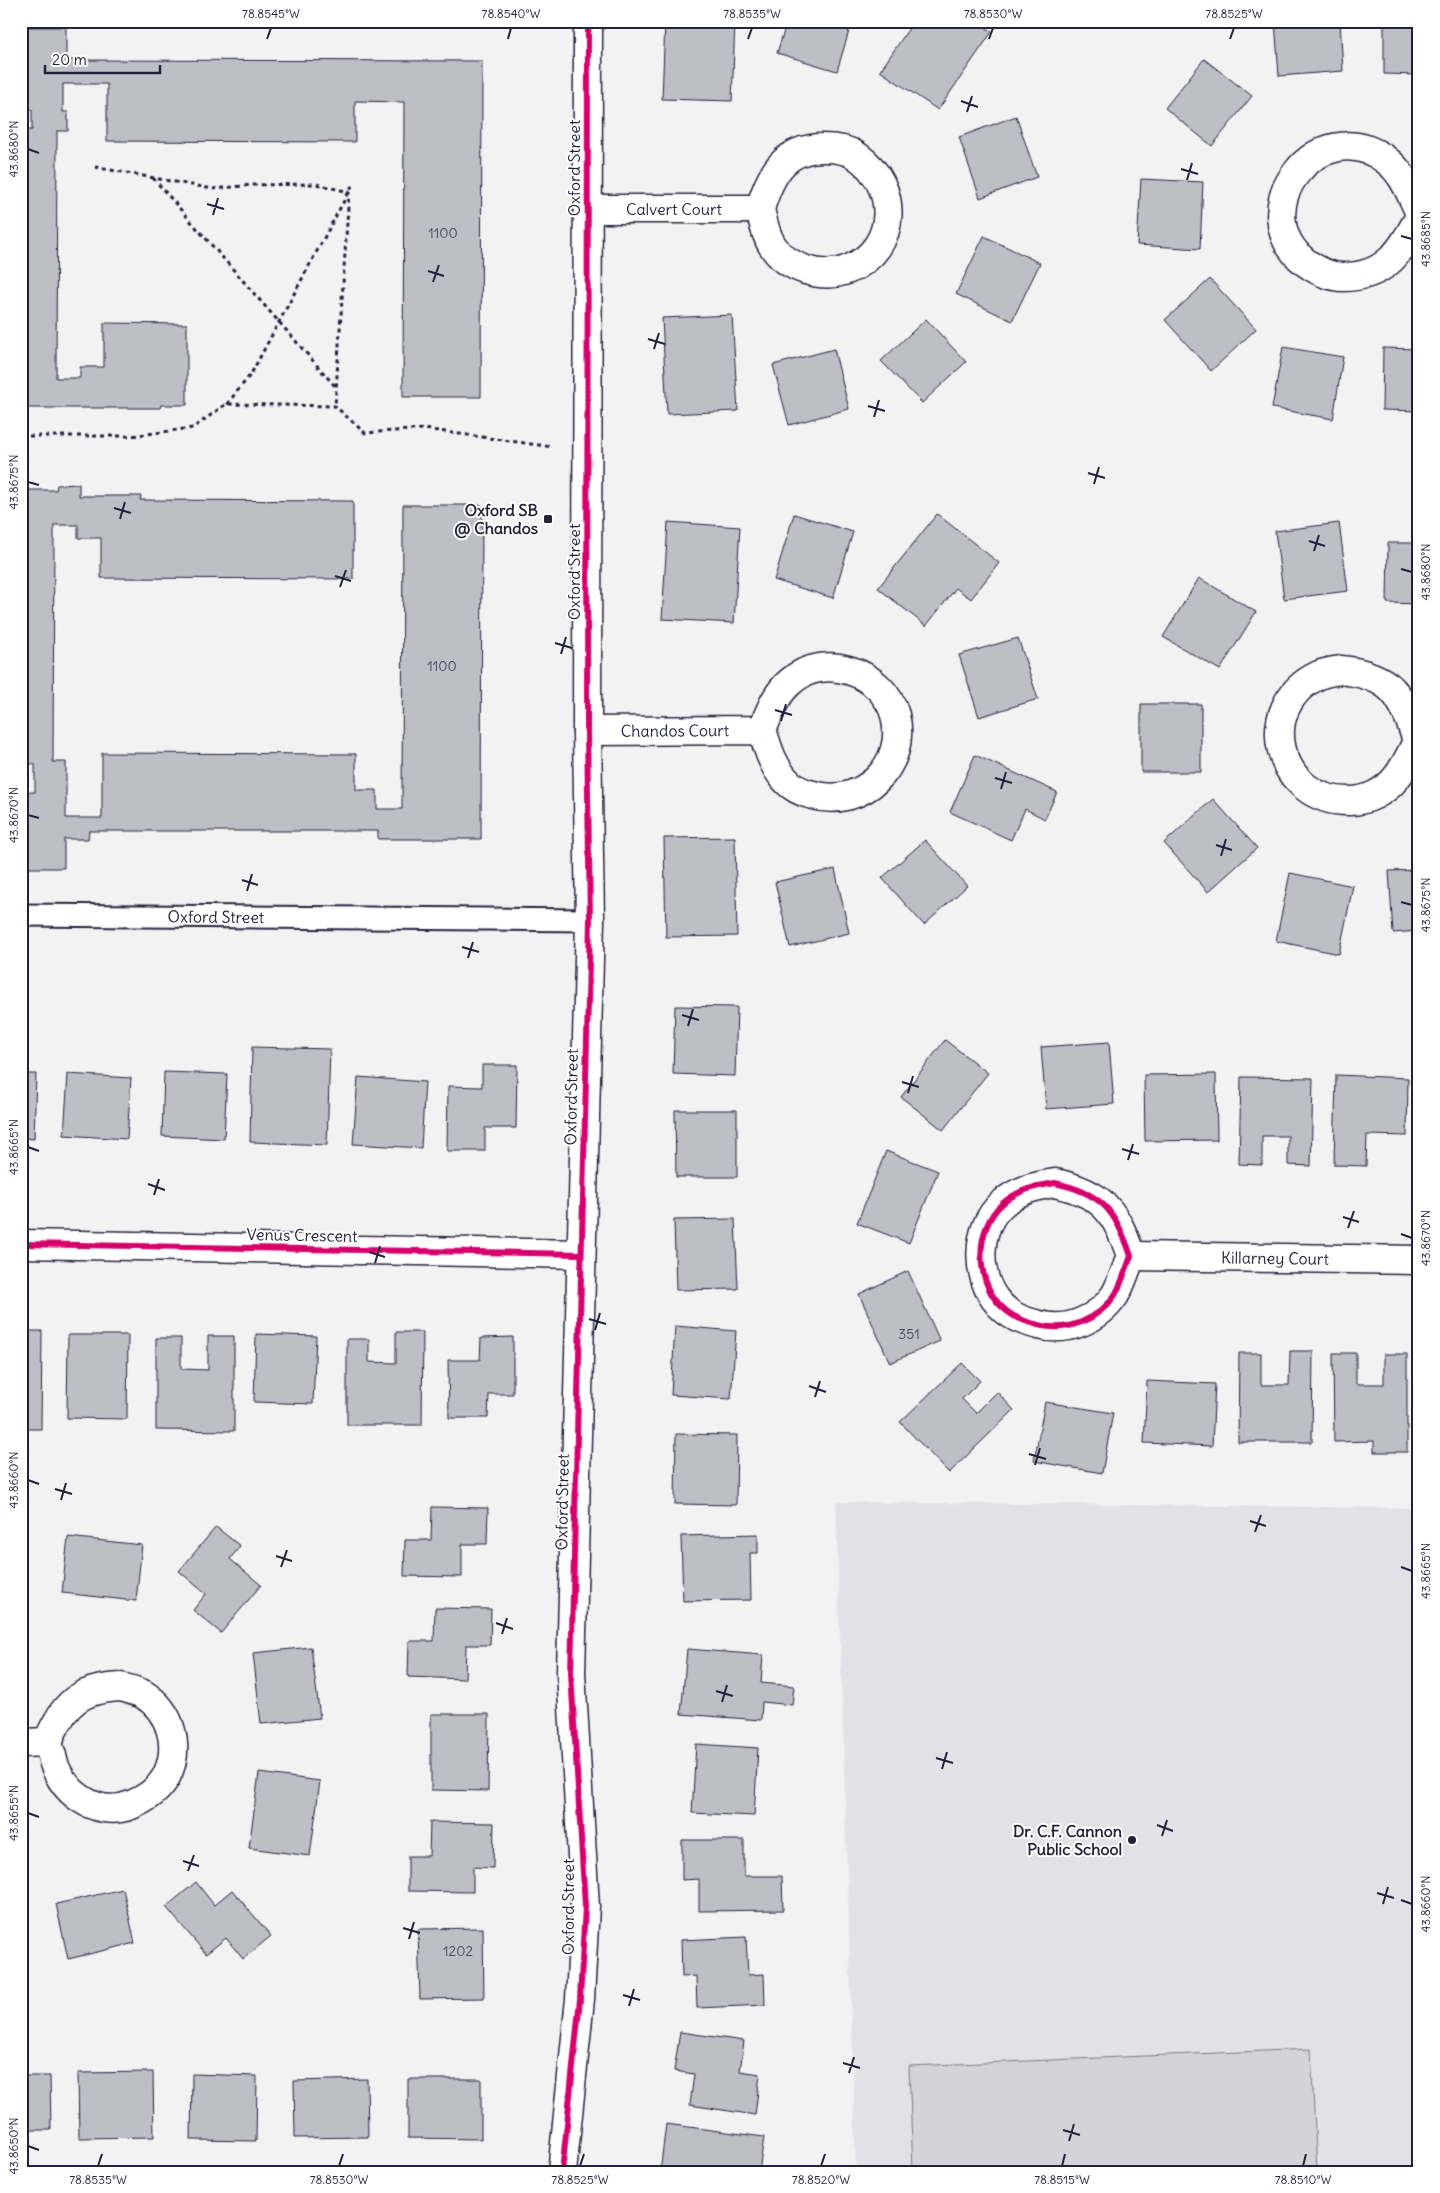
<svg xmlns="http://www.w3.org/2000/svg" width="1440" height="2193" viewBox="0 0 1440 2193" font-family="Delius,sans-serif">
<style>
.built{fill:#e2e2e6}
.green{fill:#d3d3d8;stroke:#7a7a8a}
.building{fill:#bebec6;stroke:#22223b}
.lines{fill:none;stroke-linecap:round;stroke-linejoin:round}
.lane-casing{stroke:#22223b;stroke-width:25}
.street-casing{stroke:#22223b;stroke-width:31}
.secondary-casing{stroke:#22223b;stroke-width:31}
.path{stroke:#22223b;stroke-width:3;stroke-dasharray:4 4;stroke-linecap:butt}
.lane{stroke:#fff;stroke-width:21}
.street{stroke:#fff;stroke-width:28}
.secondary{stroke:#fff;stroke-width:28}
.cycleway-casing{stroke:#fff;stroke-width:9}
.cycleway{stroke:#d6006c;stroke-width:6}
.ticks{fill:none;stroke:#22223b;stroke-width:2}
.poi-dot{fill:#22223b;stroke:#fff;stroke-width:2}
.labels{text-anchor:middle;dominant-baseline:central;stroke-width:4;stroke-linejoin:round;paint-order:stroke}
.number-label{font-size:14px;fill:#49495e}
.street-label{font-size:16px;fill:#22223b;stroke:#fff}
.poi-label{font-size:16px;font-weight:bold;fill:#22223b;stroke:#fff;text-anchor:end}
.neatline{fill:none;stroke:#22223b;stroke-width:2}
.ticks-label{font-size:12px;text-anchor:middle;fill:#22223b}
</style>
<rect width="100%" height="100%" fill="#f2f2f3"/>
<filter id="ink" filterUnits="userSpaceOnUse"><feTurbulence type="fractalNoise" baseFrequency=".02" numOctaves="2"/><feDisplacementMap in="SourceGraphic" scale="10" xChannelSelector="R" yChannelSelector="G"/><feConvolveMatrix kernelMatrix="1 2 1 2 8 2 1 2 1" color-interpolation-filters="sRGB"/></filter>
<g filter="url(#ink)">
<path class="built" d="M836,1502L1419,1508V2172H856Z"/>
<path class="green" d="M1311,2049L1317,2172H913L909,2066Z"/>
<path class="building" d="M665,21H735L732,101L662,99Z
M787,21H852L837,71L777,53Z
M914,21H977L992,32L938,110L880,71Z
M1275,21H1340L1343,71L1279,76Z
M1384,21H1419V75L1384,74Z
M21,27H66V60L482,61L481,397H403L404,102L355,101V142L107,141V84H63V112H68V131H57L56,378H80V367H104V323L187,324V405H161L160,408H21V130H32V110H21Z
M1204,59L1252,96L1212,146L1165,108Z
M1016,116L1037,177L980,198L959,137Z
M1141,179L1203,182L1200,249L1137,245Z
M984,236L1040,263L1012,321L956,294Z
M1210,279L1256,329L1211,371L1165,320Z
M732,315L738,411L667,414L662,318Z
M926,319L966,362L922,403L881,361Z
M1283,347L1343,357L1333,419L1272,408Z
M1383,348L1419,349V411L1382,410Z
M834,349L849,409L789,425L773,365Z
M79,484V496H141L140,500L353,501V579L101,578V538H78V525H54L53,762H66V818H102V753L356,754V790H377V809H402L403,505H482L481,839H378V831H89L88,839H64V868H21V792H35V764H21V490H56L57,485Z
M794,514L853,532L833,598L774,580Z
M937,514L999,563L971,599L956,588L926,626L878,588Z
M668,522L740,527L734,623L662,619Z
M1339,523L1348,591L1284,599L1275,531Z
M1388,543H1419V604L1387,603Z
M1199,578L1256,612L1220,670L1163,637Z
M1018,638L1038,699L979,717L959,655Z
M1141,704H1201V772H1141Z
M975,755L1057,792L1045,819L1025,809L1011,840L950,812Z
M1213,799L1257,848L1208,892L1164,843Z
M735,837L737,936L666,937L664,838Z
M925,840L967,886L924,925L882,878Z
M835,869L849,933L790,947L775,882Z
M1419,870V931L1393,933L1389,871Z
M1290,873L1353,886L1339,954L1276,941Z
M675,1006L737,1007L735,1076L673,1074Z
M945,1040L988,1073L943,1130L901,1097Z
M1109,1042L1114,1104L1046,1109L1041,1047Z
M252,1047L330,1049L327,1145L250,1142Z
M482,1065H517L516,1128H485V1151H447L448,1086L482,1087Z
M164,1072L227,1074L224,1139L162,1136Z
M21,1074H36L34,1139L21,1138Z
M68,1074L131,1078L127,1139L64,1135Z
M1216,1074L1217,1140L1145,1141L1144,1075Z
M1336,1075L1408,1078L1407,1136L1367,1135L1366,1166L1334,1165Z
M358,1077L425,1082L421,1148L353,1144Z
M1241,1077L1313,1078L1311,1166L1288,1165V1136H1262V1165L1239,1164Z
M675,1110H737V1177H676Z
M886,1151L938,1171L909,1243L857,1223Z
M735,1219L738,1289L676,1290L674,1220Z
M908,1271L940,1341L890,1363L859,1294Z
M675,1326L736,1331L731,1399L671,1395Z
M21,1331H42L41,1429H21Z
M396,1332H423L422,1425H347V1339H369V1362L396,1363Z
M256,1334L316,1336L313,1404L254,1402Z
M68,1335H128L127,1419L67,1418Z
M208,1336H234V1431L156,1430V1338H181V1369L208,1370Z
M513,1337V1394H489L488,1418H449L448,1360H480L481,1338Z
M1290,1351H1313L1312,1442H1238L1239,1353H1261V1385H1289Z
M1333,1353H1356V1384H1384V1354H1407V1452H1374V1441L1334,1442Z
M962,1363L980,1381L962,1399L976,1413L997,1392L1014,1410L949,1473L900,1422Z
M1147,1381L1215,1384L1212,1446L1144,1443Z
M1045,1402L1113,1413L1102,1473L1034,1461Z
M676,1434L737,1435L736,1505L675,1504Z
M432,1507L488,1508L487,1544H462V1577L404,1576L405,1540H431Z
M216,1527L240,1546L230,1559L261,1585L221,1633L193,1610L206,1594L179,1571Z
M758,1534V1553H750L751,1600L683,1601L681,1536Z
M68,1537L142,1545L136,1601L62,1593Z
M435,1608L491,1609L490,1645H466L465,1679L408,1677L409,1641H434Z
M311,1647L320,1718L261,1724L253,1653Z
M687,1649L763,1655L761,1683L794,1686L792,1705L762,1702L761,1720L681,1714Z
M431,1714H489L488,1791L431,1790Z
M696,1744L758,1748L754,1816L692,1813Z
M259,1773L320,1781L310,1856L249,1848Z
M430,1822L494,1823L493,1868L473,1867V1892L408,1891V1856H429Z
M682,1840H744V1876H782L783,1910L699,1911V1879L682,1880Z
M196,1882L214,1905L232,1890L271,1936L243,1959L226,1938L206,1954L166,1907Z
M123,1889L135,1943L68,1959L56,1904Z
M483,1928L484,1998L420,1999L418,1929Z
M746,1937L748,1975L764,1974L765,2005L697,2008L696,1976L682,1977L681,1940Z
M680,2032L744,2041L740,2071L760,2074L755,2115L690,2105L694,2074L674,2071Z
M153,2072L154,2137L79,2138L78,2073Z
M192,2074L257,2076L256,2141L191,2140Z
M21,2076H50L51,2130H21Z
M367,2079L368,2137L295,2138L294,2081Z
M408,2079H481V2139L408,2138Z
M666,2124L764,2137L759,2172H660Z"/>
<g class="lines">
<defs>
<g id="lane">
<path id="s1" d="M21,915L590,920"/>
</g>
<g id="street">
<path id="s2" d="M588,209H760C763,221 765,234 772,245C787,269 823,280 849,269C899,248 899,185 857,156C848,150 836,148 825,148C784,147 770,175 760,209"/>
<path d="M1419,211C1410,193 1403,172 1386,160C1319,110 1241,210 1305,262C1316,270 1329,277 1343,277C1386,277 1400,252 1419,218"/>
<path d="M1341,670C1391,675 1403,695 1417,741C1411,754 1405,767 1396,778C1385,792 1367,801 1350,801C1277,803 1252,706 1319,675C1325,672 1334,671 1341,670Z"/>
<path id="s3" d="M587,731L762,730C770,712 775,695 790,682C824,651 883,672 895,715C908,765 862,809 813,795C803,793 791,787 784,778C772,764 768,748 762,730"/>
<path d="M1055,1183C1102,1193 1116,1211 1131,1256C1126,1269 1122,1283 1115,1295C1099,1319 1067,1333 1039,1325C1023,1321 1011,1317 999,1304C975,1278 975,1228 1002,1204C1017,1190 1036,1186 1055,1183Z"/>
<path d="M21,1244L581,1254"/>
<path id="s4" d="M1131,1256L1419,1260"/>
<path d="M121,1687C128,1689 136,1691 143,1694C172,1712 181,1747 166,1777C158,1791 146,1799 131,1805C96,1819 59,1791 52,1756C51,1752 48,1746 49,1741C50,1735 55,1726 58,1721C72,1695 93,1688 121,1687Z"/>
<path d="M21,1743L49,1742"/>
</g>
<path id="secondary" d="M562,2172L580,1999L585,1906L571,1673L590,920L587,731L588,21"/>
</defs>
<use href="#lane" class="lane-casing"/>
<use href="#street" class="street-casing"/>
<use href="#secondary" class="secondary-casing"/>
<path class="path" d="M95,167L213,189L252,185L316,184L349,192L335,406
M153,178L335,386
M227,404L251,374L353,184
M21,436H131L193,428L226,404L335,406L365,433L424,429L553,447"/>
<use href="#lane" class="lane"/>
<use href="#street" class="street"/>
<use href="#secondary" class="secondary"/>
<defs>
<path id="cycleway" d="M1055,1183C1102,1193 1116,1211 1131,1256C1126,1269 1122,1283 1115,1295C1099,1319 1067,1333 1039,1325C1023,1321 1011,1317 999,1304C975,1278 975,1228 1002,1204C1017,1190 1036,1186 1055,1183Z
M21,1244L581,1254
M562,2172L580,1999L585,1906L571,1673L590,920L587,731L588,21"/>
</defs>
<use href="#cycleway" class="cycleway-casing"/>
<use href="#cycleway" class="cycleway"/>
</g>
</g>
<path class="ticks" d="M267,39L271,28M508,39L511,28M748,39L752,28M989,39L993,28M1230,39L1234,28M961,101L978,107M967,112L972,96M28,149L39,153M1181,169L1198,174M1187,180L1192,163M207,204L224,209M213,215L218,198M1401,236L1412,239M428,271L444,276M433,282L439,265M648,339L665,344M654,349L659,333M868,406L885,411M874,417L879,400M1088,473L1105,478M28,482L39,485M1094,484L1099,467M114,508L131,513M120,519L125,502M1309,541L1325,546M1314,551L1319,535M1401,569L1412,572M335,576L351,581M340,587L346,570M555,643L572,648M561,654L566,637M775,710L792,715M781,721L786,704M995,778L1012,783M1001,789L1006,772M28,815L39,818M1216,845L1232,850M1221,856L1226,839M242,880L258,885M247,891L252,874M1401,902L1412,905M462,947L479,952M468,958L473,942M682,1015L699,1020M688,1026L693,1009M902,1082L919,1087M908,1093L913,1076M28,1147L39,1151M1122,1149L1139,1154M1128,1160L1133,1144M148,1184L165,1190M154,1195L159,1179M1343,1217L1359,1222M1348,1228L1354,1211M1401,1234L1412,1238M369,1252L385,1257M375,1263L380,1246M589,1319L606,1324M595,1330L600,1313M809,1386L826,1392M815,1397L820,1381M1029,1454L1046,1459M1035,1465L1040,1448M28,1480L39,1484M55,1489L72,1494M61,1500L66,1483M1250,1521L1266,1526M1255,1532L1261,1515M276,1556L292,1561M281,1567L287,1550M1401,1567L1412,1571M496,1623L513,1629M502,1634L507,1618M716,1691L733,1696M722,1702L727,1685M936,1758L953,1763M942,1769L947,1752M28,1813L39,1817M1157,1825L1173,1831M1162,1836L1167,1820M183,1861L199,1866M188,1871L194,1855M1377,1893L1394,1898M1401,1900L1412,1904M1383,1904L1388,1887M403,1928L420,1933M409,1939L414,1922M623,1995L640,2000M629,2006L634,1989M843,2063L860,2068M849,2073L854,2057M1063,2130L1080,2135M1069,2141L1074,2124M28,2146L39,2150M98,2166L102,2154M339,2166L343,2154M580,2166L584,2154M821,2166L825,2154M1062,2166L1065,2154M1303,2166L1306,2154"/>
<g class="poi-dot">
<rect x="543" y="514" width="10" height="10" rx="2.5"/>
<circle cx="1132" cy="1840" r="5"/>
</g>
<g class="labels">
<g class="number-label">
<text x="443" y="233">1100</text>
<text x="442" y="666">1100</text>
<text x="909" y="1334">351</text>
<text x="458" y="1951">1202</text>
</g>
<g class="street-label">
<text transform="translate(574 168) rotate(-90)">Oxford Street</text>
<text stroke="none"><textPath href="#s2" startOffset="86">Calvert Court</textPath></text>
<text transform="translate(574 572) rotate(-90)">Oxford Street</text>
<text stroke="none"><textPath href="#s3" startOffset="88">Chandos Court</textPath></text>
<text stroke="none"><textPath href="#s1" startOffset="195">Oxford Street</textPath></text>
<text transform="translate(571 1097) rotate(-89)">Oxford Street</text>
<text transform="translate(302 1235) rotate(1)">Venus Crescent</text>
<text stroke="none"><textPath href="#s4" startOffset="144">Killarney Court</textPath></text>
<text transform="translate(562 1502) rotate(-89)">Oxford Street</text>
<text transform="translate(568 1907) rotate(-90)">Oxford Street</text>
</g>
<g class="poi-label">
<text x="538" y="510">Oxford SB<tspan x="538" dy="18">@ Chandos</tspan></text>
<text x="1122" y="1831">Dr. C.F. Cannon<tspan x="1122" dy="18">Public School</tspan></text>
</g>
</g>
<rect width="1440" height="2193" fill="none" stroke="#fff" stroke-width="55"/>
<path d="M45 65v8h115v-8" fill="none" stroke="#22223b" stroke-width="2.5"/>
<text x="52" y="65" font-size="15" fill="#22223b" stroke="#ffffff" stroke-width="4" paint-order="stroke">20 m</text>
<rect x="28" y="28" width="1384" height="2138" class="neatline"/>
<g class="ticks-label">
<text x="271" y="18">78.8545°W</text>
<text x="511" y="18">78.8540°W</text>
<text x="752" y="18">78.8535°W</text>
<text x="993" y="18">78.8530°W</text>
<text x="1234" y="18">78.8525°W</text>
<text transform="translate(14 149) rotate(-90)" y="4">43.8680°N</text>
<text transform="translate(1426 239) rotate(-90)" y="4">43.8685°N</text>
<text transform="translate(14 482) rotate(-90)" y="4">43.8675°N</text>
<text transform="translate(1426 572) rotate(-90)" y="4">43.8680°N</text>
<text transform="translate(14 815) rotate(-90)" y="4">43.8670°N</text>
<text transform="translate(1426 905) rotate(-90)" y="4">43.8675°N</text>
<text transform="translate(14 1147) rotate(-90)" y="4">43.8665°N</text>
<text transform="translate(1426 1238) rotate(-90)" y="4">43.8670°N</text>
<text transform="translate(14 1480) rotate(-90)" y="4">43.8660°N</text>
<text transform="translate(1426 1571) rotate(-90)" y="4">43.8665°N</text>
<text transform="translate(14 1813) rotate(-90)" y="4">43.8655°N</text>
<text transform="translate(1426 1904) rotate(-90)" y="4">43.8660°N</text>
<text transform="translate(14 2146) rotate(-90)" y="4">43.8650°N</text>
<text x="98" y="2184">78.8535°W</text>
<text x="339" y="2184">78.8530°W</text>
<text x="580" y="2184">78.8525°W</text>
<text x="821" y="2184">78.8520°W</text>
<text x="1062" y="2184">78.8515°W</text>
<text x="1303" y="2184">78.8510°W</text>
</g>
</svg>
